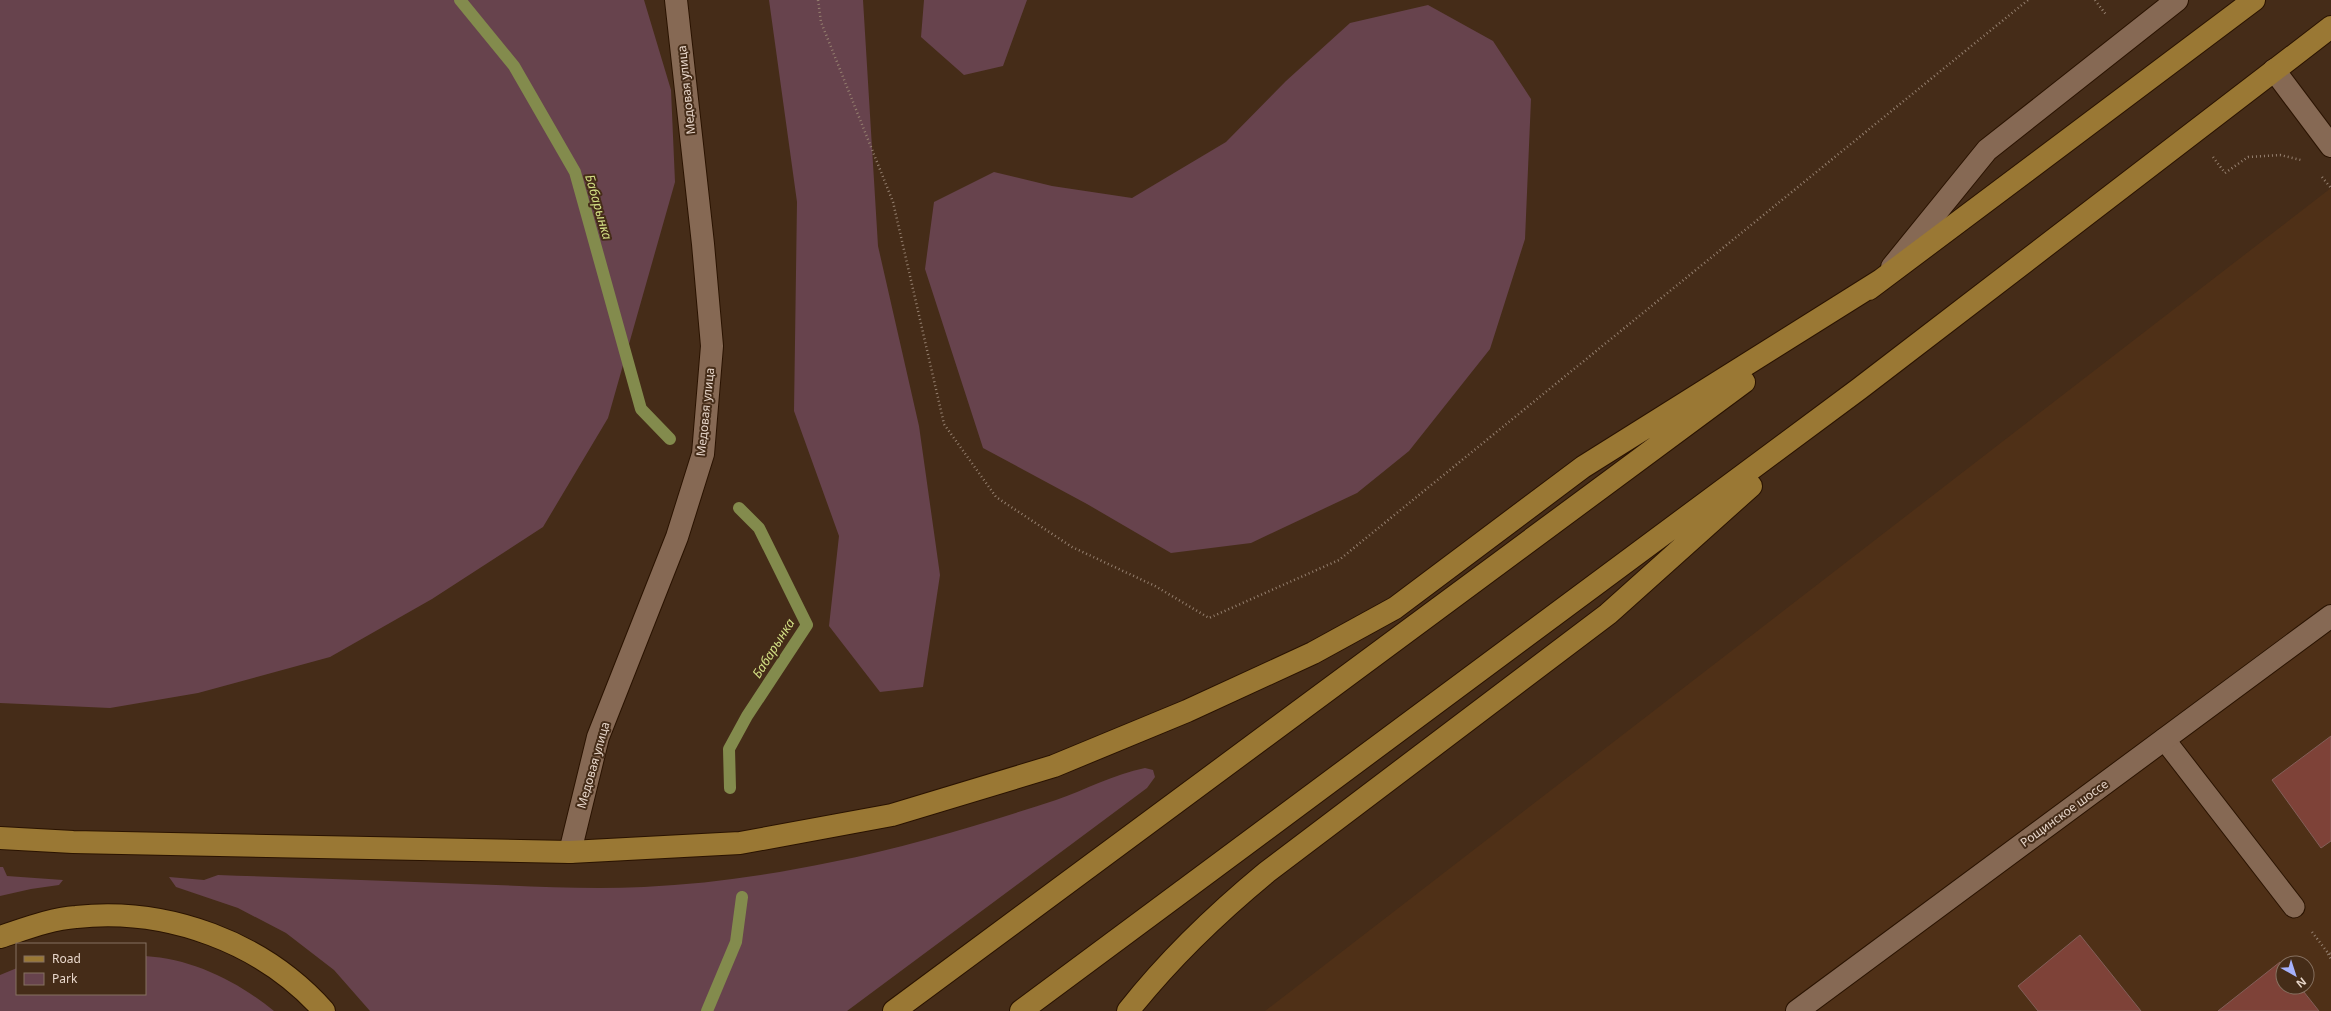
<svg xmlns="http://www.w3.org/2000/svg" width="2331" height="1011" viewBox="0 0 2331 1011" font-family="'Noto Sans',sans-serif">
<style>
.built{fill:#4f3017;fill-rule:evenodd}
.green{fill:#67434d}
.lines{fill:none;stroke-linecap:round;stroke-linejoin:round}
.stream{stroke:#838b4d;stroke-width:12}
.building{fill:#7e4238;stroke:#835f59}
.service-casing{stroke:#2a1301;stroke-width:23}
.minor-casing{stroke:#2a1301;stroke-width:24}
.tertiary-casing{stroke:#2a1301;stroke-width:24}
.primary-casing{stroke:#2a1301;stroke-width:24}
.path{stroke:#968170;stroke-width:2.5;stroke-dasharray:1 3;stroke-linecap:butt}
.service{stroke:#866954;stroke-width:21}
.minor{stroke:#866954;stroke-width:22}
.tertiary{stroke:#866954;stroke-width:22}
.primary{stroke:#9a7834;stroke-width:22}
.labels{text-anchor:middle;dominant-baseline:central;stroke-width:4;stroke-linejoin:round;paint-order:stroke}
.street-label{font-size:12px;fill:#e8d7cb;stroke:#452c18}
.water-label{font-size:13px;font-style:italic;fill:#d2de83;stroke:#452c18}
</style>
<rect width="100%" height="100%" fill="#452c18"/>
<path class="built" d="M2331,188V1011H1265ZM2283,963H2307V987H2283Z"/>
<path class="green" d="M0,0H644L671,90L675,182L608,418L543,527L432,599L330,657L198,693L110,708L0,703Z
M769,0H863L878,246L919,426L940,575L923,687L880,692L829,626L839,536L794,411L797,202Z
M924,0H1027L1003,66L964,75L921,37Z
M1428,5L1493,41L1531,99L1525,239L1490,349L1409,451L1357,493L1251,543L1171,553L1087,504L983,448L925,269L934,202L994,172L1052,186L1132,198L1226,142L1286,81L1350,23Z
M1145,768L1153,770L1155,777L1147,788L847,1011H370L334,970L286,933L238,908L176,887L169,877L204,880L218,875C301,878 385,881 469,884C527,886 586,890 644,887C707,884 770,875 832,862C908,847 982,824 1056,800C1085,790 1114,774 1145,768Z
M0,867H3L7,876L63,880L59,885L31,889L0,896Z
M145,956C193,959 237,981 274,1011H0V975L17,968V994H145Z"/>
<g class="lines">
<path class="stream" d="M460,0L514,66L575,172L641,409L670,439
M730,788L729,749L747,716L807,625L759,528L739,508
M707,1011L736,942L742,897"/>
</g>
<path class="building" d="M2331,736V841L2321,848L2272,780Z
M2080,935L2141,1011H2038L2018,986Z
M2280,962L2283,966V987H2300L2319,1011H2218Z"/>
<g class="lines">
<defs>
<path id="service" d="M2164,739L2294,907"/>
<path id="minor" d="M2274,70L2331,146
M570,852L598,737L677,537L703,454L712,346L703,244L676,0
M1797,1011L2331,616"/>
<path id="tertiary" d="M1892,267L1987,150L2177,0"/>
<path id="primary" d="M1869,289L2254,0
M0,838L73,842L570,852L740,843L892,815L1054,766L1187,711L1313,653L1395,608L1583,467L1881,280
M0,937C25,929 50,919 76,917C167,907 263,942 324,1011
M894,1011L1744,382
M1021,1011L1859,389L2331,27
M1128,1011C1169,959 1216,914 1267,872L1608,614L1751,486"/>
</defs>
<use href="#service" class="service-casing"/>
<use href="#minor" class="minor-casing"/>
<use href="#tertiary" class="tertiary-casing"/>
<use href="#primary" class="primary-casing"/>
<path class="path" d="M818,0L821,22L893,202L944,424L996,497L1072,547L1155,586L1209,618L1339,560L2028,0
M2095,0L2107,16
M2213,157L2225,173L2248,157L2280,155L2301,160
M2322,177L2331,188
M2312,932L2328,953L2331,954
M2328,954L2331,959"/>
<use href="#service" class="service"/>
<use href="#minor" class="minor"/>
<use href="#tertiary" class="tertiary"/>
<use href="#primary" class="primary"/>
</g>
<g class="labels">
<g class="street-label">
<text transform="translate(686 90) rotate(-96)">Медовая улица</text>
<text transform="translate(705 412) rotate(-84)">Медовая улица</text>
<text transform="translate(593 765) rotate(-74)">Медовая улица</text>
<text transform="translate(2064 813) rotate(-36)">Рощинское шоссе</text>
</g>
<g class="water-label">
<text transform="translate(599 207) rotate(74)">Бабарынка</text>
<text transform="translate(773 648) rotate(-58)">Бабарынка</text>
</g>
</g>
<rect x="16" y="943" width="130" height="52" fill="#452c18" stroke="#867060"/>
<rect x="24" y="956" width="20" height="6" fill="#9a7834" stroke="#867060"/>
<text x="52" y="963" font-size="12" fill="#e8d7cb">Road</text>
<rect x="24" y="973" width="20" height="12" fill="#67434d" stroke="#867060"/>
<text x="52" y="983" font-size="12" fill="#e8d7cb">Park</text>
<g transform="translate(2295 975) rotate(141)"><circle r="19" fill="#452c18" stroke="#867060"/>
<path d="M0-3L7 15L0 10L-7 15Z" fill="#a5b1fc"/>
<text y="-6" font-size="11" font-weight="bold" text-anchor="middle" fill="#e8d7cb">N</text>
</g>
</svg>
